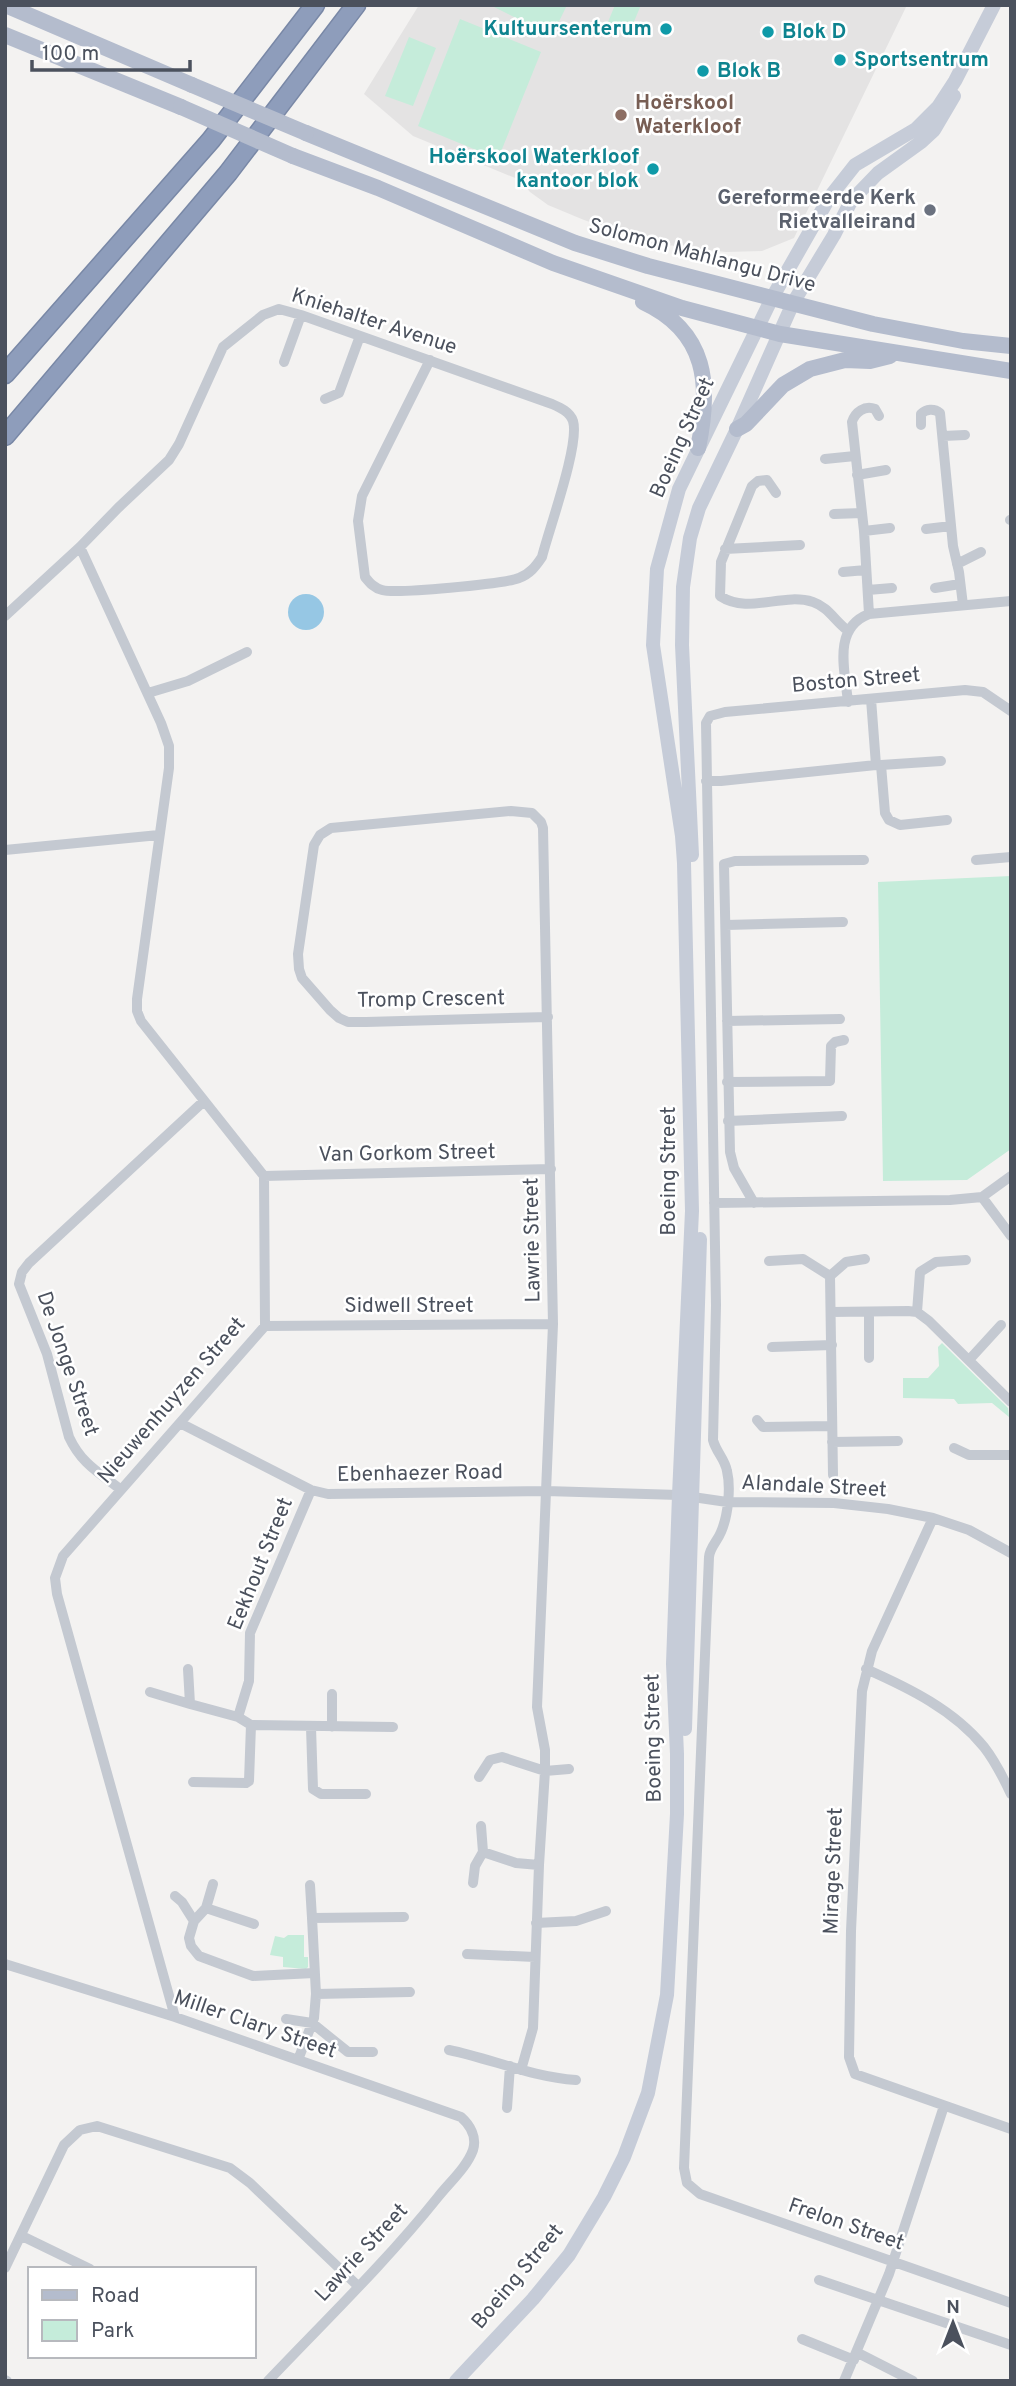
<svg xmlns="http://www.w3.org/2000/svg" width="1016" height="2386" viewBox="0 0 1016 2386" font-family="Overpass,sans-serif">
<style>
.education{fill:#e4e3e3}
.green{fill:#c5ecda}
.water{fill:#96c7e4}
.lines{fill:none;stroke-linecap:round;stroke-linejoin:round}
.highway-casing{stroke:#7988a6;stroke-width:21}
.street{stroke:#c4c9d1;stroke-width:10}
.secondary{stroke:#c6ccd8;stroke-width:14}
.primary{stroke:#b4bccd;stroke-width:16}
.highway{stroke:#8e9dbb;stroke-width:18}
.primary-bridge{stroke:#b4bccd;stroke-width:16}
.culture-dot{fill:#0f9aa8;stroke:#fff;stroke-width:2.5}
.education-dot{fill:#8d6e63;stroke:#fff;stroke-width:2.5}
.worship-dot{fill:#6b7280;stroke:#fff;stroke-width:2.5}
.labels{text-anchor:middle;dominant-baseline:central;stroke-width:5;stroke-linejoin:round;paint-order:stroke}
.culture-label{font-size:21px;font-weight:bold;fill:#0d838f;stroke:#fff;text-anchor:start}
.education-label{font-size:21px;font-weight:bold;fill:#785e54;stroke:#fff;text-anchor:start}
.worship-label{font-size:21px;font-weight:bold;fill:#5b616d;stroke:#fff;text-anchor:end}
.street-label{font-size:21px;fill:#4b515d;stroke:#fff}
</style>
<rect width="100%" height="100%" fill="#f3f2f1"/>
<path class="education" d="M419,5H907L794,238L762,251L726,252L651,243L584,220L548,205L530,192L520,180L413,136L364,94Z"/>
<path class="green" d="M490,5H567L552,36Z
M615,5H641L630,31L608,22Z
M460,19L541,52L498,159L418,126Z
M409,37L436,48L413,106L385,96Z
M1011,876V1149L967,1180L883,1181L878,882Z
M942,1343L1008,1408L1009,1417L992,1403L958,1404L954,1399L903,1398V1378H928L939,1366L938,1347Z
M288,1935H304V1957H308V1967L306,1969L283,1967V1957L270,1955L275,1936L284,1938Z"/>
<path class="water" d="M288 612a18 18 0 1 1 36 0a18 18 0 1 1-36 0Z"/>
<g class="lines">
<defs>
<path id="highway" d="M5,374L211,140L315,5
M5,436L228,173L356,5"/>
</defs>
<use href="#highway" class="highway-casing"/>
<path class="street" d="M284,362L301,315
M325,399L339,393L360,336
M921,425V414C926,409 934,408 940,413L953,546L959,572L963,605
M943,436L965,435
M825,459L855,456
M857,475L886,470
M776,493L767,480L758,481L752,486L721,562L720,596C749,615 782,592 813,602C828,607 835,621 847,630
M834,514L862,513
M1010,520H1011
M926,529L951,526
M864,531L890,528
M80,547L161,723L169,746V768L137,999V1011L141,1021L264,1176L265,1326L63,1556L55,1578L57,1594L175,2017
M725,549L800,545
M957,564L981,552
M843,572L866,570
M935,588L960,584
M868,590L892,588
M869,614L864,531L852,422C855,412 865,405 875,409L879,416
M5,616L80,547L118,508L169,460L179,444L223,347L263,315L279,309L301,315L552,404C561,408 570,412 573,421C580,444 549,529 542,557C536,566 530,574 519,578C504,584 396,594 382,590C374,588 370,583 365,577L358,521L362,496L430,360
M148,693L188,681L247,652
M871,699L876,765H881L885,813L889,820L900,825L947,820
M848,702C845,671 832,628 869,614L1011,601
M1011,711L983,692L965,690L725,712L710,716L706,723L716,1305L713,1440C716,1452 725,1459 727,1471C731,1488 728,1516 721,1532C717,1542 710,1547 709,1557L684,2168L687,2183L700,2194L1011,2303
M881,765L941,761
M706,781H721L876,765
M5,850L159,835
M976,860L1011,857
M726,925L843,922
M727,1021L840,1019
M727,1082L830,1081L831,1046L835,1042L844,1040
M728,1121L842,1116
M264,1176L551,1169
M982,1197L1011,1236
M714,1203L950,1200L982,1197L1011,1176
M754,1203L734,1168L730,1152L724,864L735,861L864,860
M769,1261L803,1259L830,1276
M831,1312L908,1311L917,1312L929,1321L1011,1402
M869,1312V1358
M917,1312L920,1272L936,1262L966,1260
M265,1326L553,1324
M772,1347L832,1345
M969,1360L1001,1325
M757,1420L763,1427L832,1426
M180,1423L311,1490L328,1494L546,1491L679,1495L727,1502L834,1503L888,1509L933,1518L969,1530L1011,1553
M832,1442L898,1441
M954,1448L969,1455H1011
M833,1475L830,1276L846,1262L865,1259
M120,1489C98,1472 81,1463 69,1437L47,1354L19,1284L22,1272L29,1263L204,1101
M933,1518L872,1651L862,1691L851,1931L849,2057L855,2074L1011,2129
M188,1669L190,1704L238,1717L251,1725L393,1727
M866,1669C909,1688 954,1710 984,1747C995,1761 1003,1777 1011,1794
M150,1692L190,1704
M332,1694V1727
M238,1717L249,1681L250,1633L311,1490
M311,1727L313,1789L321,1794H366
M479,1777L490,1760L502,1757L545,1771L569,1769
M193,1782L246,1783L249,1781L251,1725
M481,1826L483,1852L516,1863L539,1865
M473,1883L475,1866L483,1852
M310,1885L312,1918
M175,1896L182,1902L194,1921
M206,1908L213,1884
M536,1923L576,1921L606,1911
M254,1924L206,1908L194,1921L189,1938L191,1946L199,1956L253,1976L314,1973
M467,1954L535,1957
M5,1964L175,2017L461,2117C470,2125 477,2137 473,2150C467,2167 449,2183 438,2197C386,2262 326,2320 268,2381
M316,1994L410,1992
M286,2019L312,2023L348,2052H373
M449,2050C492,2059 532,2077 576,2080
M298,2060L314,2018L316,1994L312,1918L404,1917
M521,2070L533,2028L539,1865L545,1771V1750L537,1707L553,1324L543,828L541,822L532,813L511,811L331,828L320,835L314,845L298,954L299,969L302,978L330,1010L339,1018L348,1022H366L548,1017
M507,2108L510,2066
M22,2236L90,2269
M5,2268L64,2145L80,2130L97,2126L230,2168L250,2183L358,2286
M819,2280L1011,2345
M802,2339L854,2360
M858,2353L913,2381
M5,2380L7,2381
M844,2381L889,2274L944,2106"/>
<path class="secondary" d="M692,855L682,645L683,587L690,538L699,508L737,429L793,303L834,235L851,201L878,173L921,142L934,130L954,96
M685,1729L700,1239
M456,2381L533,2299L569,2255L604,2197L624,2157L648,2093L667,1995L677,1814V1754L673,1664L679,1495L692,1211L684,863L682,836L653,645L657,569L679,489L772,298L829,198L855,165L916,129L938,107L955,81L994,5"/>
<path class="primary" d="M5,5L192,85
M5,35L181,107
M306,133L575,243L648,266L873,324L963,341L1011,346
M293,156L378,188L553,263L682,308L780,334L1011,371
M643,302C708,332 711,386 698,448
M737,429L746,424L783,385L810,369L845,360L870,361L890,356"/>
<use href="#highway" class="highway"/>
<path class="primary-bridge" d="M192,85L306,133
M181,107L293,156"/>
</g>
<g class="culture-dot">
<circle cx="666" cy="29" r="7"/>
<circle cx="768" cy="32" r="7"/>
<circle cx="840" cy="60" r="7"/>
<circle cx="703" cy="71" r="7"/>
<circle cx="653" cy="169" r="7"/>
</g>
<circle class="education-dot" cx="621" cy="115" r="7"/>
<circle class="worship-dot" cx="930" cy="210" r="7"/>
<g class="labels">
<g class="culture-label">
<text x="652" y="29" text-anchor="end">Kultuursenterum</text>
<text x="782" y="32">Blok D</text>
<text x="854" y="60">Sportsentrum</text>
<text x="717" y="71">Blok B</text>
<text x="639" y="157" text-anchor="end">Hoërskool Waterkloof<tspan x="639" dy="24">kantoor blok</tspan></text>
</g>
<g class="education-label">
<text x="635" y="103">Hoërskool<tspan x="635" dy="24">Waterkloof</tspan></text>
</g>
<g class="worship-label">
<text x="916" y="198">Gereformeerde Kerk<tspan x="916" dy="24">Rietvalleirand</tspan></text>
</g>
<g class="street-label">
<text transform="translate(702 256) rotate(15)">Solomon Mahlangu Drive</text>
<text transform="translate(374 322) rotate(18)">Kniehalter Avenue</text>
<text transform="translate(683 438) rotate(-66)">Boeing Street</text>
<text transform="translate(856 681) rotate(-5)">Boston Street</text>
<text transform="translate(431 1000) rotate(-1)">Tromp Crescent</text>
<text transform="translate(407 1154) rotate(-1)">Van Gorkom Street</text>
<text transform="translate(669 1171) rotate(-90)">Boeing Street</text>
<text transform="translate(533 1240) rotate(-91)">Lawrie Street</text>
<text x="409" y="1306">Sidwell Street</text>
<text transform="translate(67 1364) rotate(71)">De Jonge Street</text>
<text transform="translate(172 1401) rotate(-49)">Nieuwenhuyzen Street</text>
<text transform="translate(420 1474) rotate(-1)">Ebenhaezer Road</text>
<text transform="translate(814 1487) rotate(3)">Alandale Street</text>
<text transform="translate(261 1564) rotate(-68)">Eekhout Street</text>
<text transform="translate(654 1738) rotate(-91)">Boeing Street</text>
<text transform="translate(834 1871) rotate(-88)">Mirage Street</text>
<text transform="translate(255 2025) rotate(19)">Miller Clary Street</text>
<text transform="translate(846 2225) rotate(19)">Frelon Street</text>
<text transform="translate(362 2253) rotate(-47)">Lawrie Street</text>
<text transform="translate(518 2277) rotate(-50)">Boeing Street</text>
</g>
</g>
<rect width="1016" height="2386" fill="none" stroke="#4b515d" stroke-width="14"/>
<rect x="28" y="2267" width="228" height="91" fill="#ffffff" stroke="#b7b9be" stroke-width="2"/>
<rect x="42" y="2290" width="35" height="10" fill="#b4bccd" stroke="#b7b9be" stroke-width="2"/>
<text x="91" y="2302" font-size="21" fill="#4b515d">Road</text>
<rect x="42" y="2320" width="35" height="21" fill="#c5ecda" stroke="#b7b9be" stroke-width="2"/>
<text x="91" y="2337" font-size="21" fill="#4b515d">Park</text>
<g transform="translate(953 2323)" stroke="#ffffff" stroke-width="5" paint-order="stroke">
<path d="M0-5L12 26L0 18L-12 26Z" fill="#4b515d"/>
<text y="-10" font-size="19" font-weight="bold" text-anchor="middle" fill="#4b515d">N</text>
</g>
<path d="M32 60v10h158v-10" fill="none" stroke="#4b515d" stroke-width="3.5"/>
<text x="42" y="60" font-size="21" fill="#4b515d" stroke="#ffffff" stroke-width="5" paint-order="stroke">100 m</text>
</svg>
